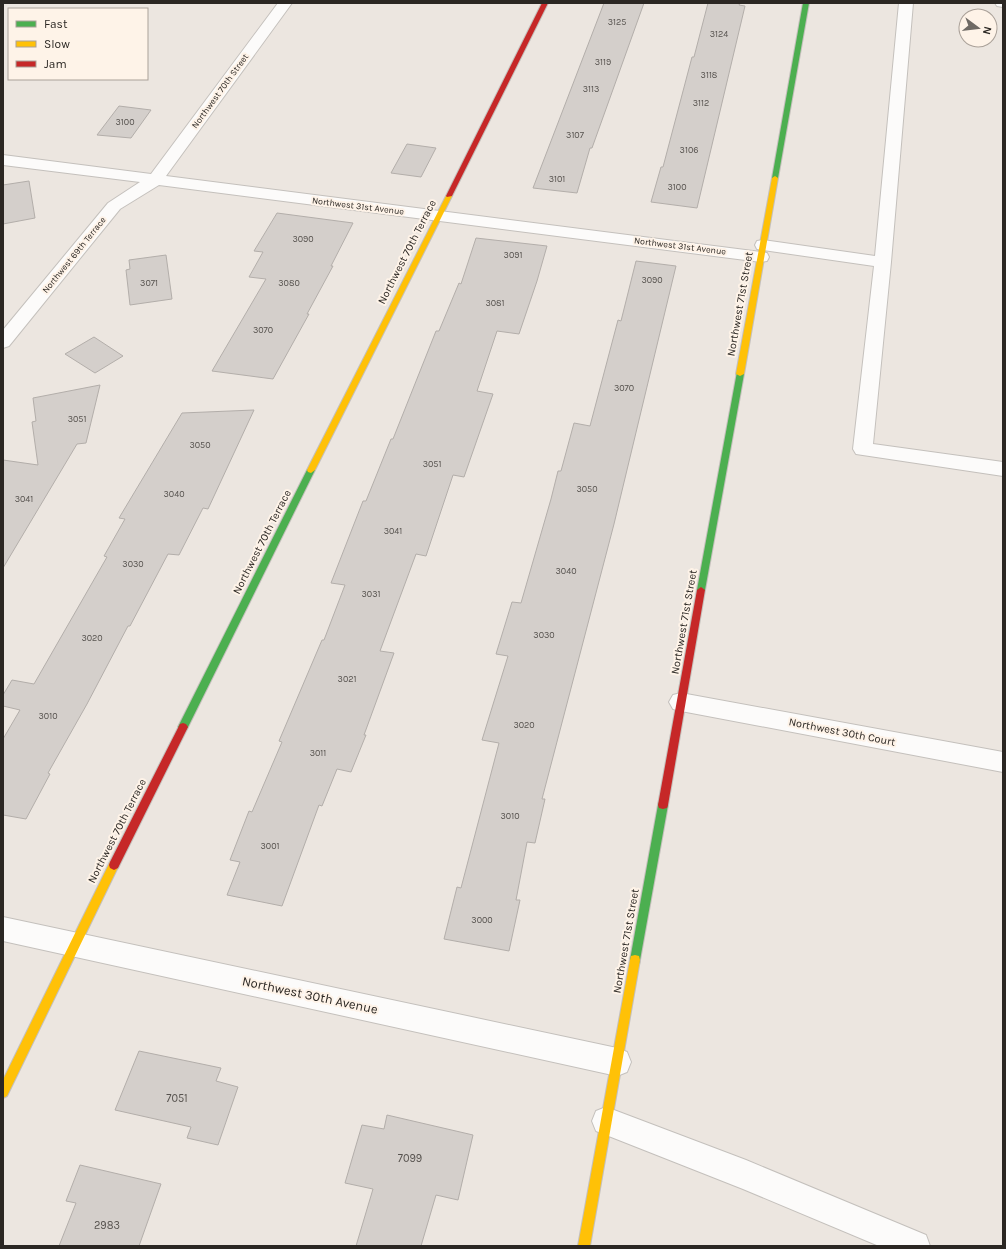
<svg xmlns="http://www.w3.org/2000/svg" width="1006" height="1249" viewBox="0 0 1006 1249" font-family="Karla,sans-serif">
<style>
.building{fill:#d4cfcb;stroke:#b3aeaa}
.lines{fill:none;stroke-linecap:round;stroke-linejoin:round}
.lane-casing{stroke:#c4c0bc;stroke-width:2}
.street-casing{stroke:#c4c0bc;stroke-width:2}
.fast-casing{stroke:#c4c0bc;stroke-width:2}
.slow-casing{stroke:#c4c0bc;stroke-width:2}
.jam-casing{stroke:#c4c0bc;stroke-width:2}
.lane{fill:#fcfbfa;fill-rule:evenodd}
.street{fill:#fcfbfa;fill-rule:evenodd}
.fast{fill:#4caf50;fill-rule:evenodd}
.slow{fill:#ffc107;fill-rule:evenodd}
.jam{fill:#c62828;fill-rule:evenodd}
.labels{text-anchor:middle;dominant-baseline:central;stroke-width:4;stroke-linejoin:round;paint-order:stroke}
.number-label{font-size:9px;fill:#57534f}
.far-street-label{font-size:9px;fill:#2b2723;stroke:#fef3e8}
.street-label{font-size:11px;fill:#2b2723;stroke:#fef3e8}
.near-number-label{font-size:11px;fill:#57534f}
.near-street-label{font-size:13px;fill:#2b2723;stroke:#fef3e8}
</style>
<rect width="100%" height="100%" fill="#ece6e0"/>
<path class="building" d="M604,3H644L592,148H590L577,193L533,188Z
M708,3H740L739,5L745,6L697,208L651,202L661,167H663L692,57H694Z
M119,106L151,110L131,138L97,135Z
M407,144L436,148L421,177L391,173Z
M29,181L35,218L3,224V185Z
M277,213L353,223L331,266H333L307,314H309L273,379L212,371L266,279L249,277L263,252L254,251Z
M476,238L547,246L537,281L519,334L497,331L477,391L493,394L464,477L453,475L426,556L416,554L380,651L394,653L364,735H366L351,772L337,769L322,806L319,805L282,906L227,895L240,862L230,860L249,811L252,812L282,742L279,741L322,640H324L345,585L331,583L363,501H366L391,439H393L436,331H439L459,283L461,284Z
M166,255L172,299L130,305L126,270L130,269L129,260Z
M636,261L676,266L614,524L542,799H545L535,843L527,842L516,900H520L509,951L444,939L457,887L461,888L499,743L482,740L508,656L496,654L512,602L521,603L551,499L558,471H561L574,423L590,426L618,320L621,321Z
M94,337L123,356L95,373L65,354Z
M100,385L86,443L77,444L3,568V460L38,465L32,422L36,421L33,398Z
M254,410L208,509L203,508L179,555L168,554L130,626H128L87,704L48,773L50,774L26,819L3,815V739L20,710L3,706V695L12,680L34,684L107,557L104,556L125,519L119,518L182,413Z
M139,1051L221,1068L216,1081L238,1087L218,1145L187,1138L191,1127L115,1110Z
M387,1115L473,1135L458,1200L436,1195L421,1246H356L373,1189L345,1183L362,1125L384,1129Z
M80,1165L161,1184L139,1246H59L76,1203L66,1201Z"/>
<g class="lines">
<defs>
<path id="lane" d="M899,3H913L891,262L873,444L1003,462V476L856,454L853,449L874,266L763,250L757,249L755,245L757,241L763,240L875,256Z
M995,3H1003V7L997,6Z
M606,1107L746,1160L926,1235L930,1246H879L743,1189L596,1131L592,1121L596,1111Z"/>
<path id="street" d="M278,3H292L166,176L761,252L767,253L769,257L767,261L761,262L159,185L120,209L9,346L3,348V330L108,203L140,182L3,165V155L151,174Z
M681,693L1003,752V772L681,711L673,709L669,702L673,695Z
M3,917L617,1048L627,1052L631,1062L627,1072L617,1076L3,941Z"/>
<path id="fast" d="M803,3H809L778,178L775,180L772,178Z
M737,372H740L744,374L705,590L701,593L697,590Z
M311,467L315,470L188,727L186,730L183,731L180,730L178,727L307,470Z
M663,801L667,802L668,805L640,960L639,964L635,965L631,964L630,960L658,805L659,802Z"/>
<path id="slow" d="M775,176L778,178L744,374L740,376L736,374L772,178Z
M449,194L452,196L315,470L311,473L308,472L307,470L446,196Z
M114,860L118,862L119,865L7,1096L3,1098V1080L110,862Z
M635,955L639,956L640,960L590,1246H578L630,960L631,956Z"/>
<path id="jam" d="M542,3H548L452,196L447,197L446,196Z
M701,587L705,590L668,805L667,808L663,809L659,808L658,805L697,590Z
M183,723L186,724L188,727L118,868L114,870L110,868L109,865L110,862L180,724Z"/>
</defs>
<use href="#lane" class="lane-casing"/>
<use href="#street" class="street-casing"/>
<use href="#fast" class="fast-casing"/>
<use href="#slow" class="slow-casing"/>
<use href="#jam" class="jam-casing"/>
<use href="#lane" class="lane"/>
<use href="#street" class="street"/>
<use href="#fast" class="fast"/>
<use href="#slow" class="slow"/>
<use href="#jam" class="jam"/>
</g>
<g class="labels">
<g class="number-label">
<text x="617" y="22">3125</text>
<text x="719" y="34">3124</text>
<text x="603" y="62">3119</text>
<text x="709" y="75">3118</text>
<text x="591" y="89">3113</text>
<text x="701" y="103">3112</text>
<text x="125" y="122">3100</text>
<text x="575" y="135">3107</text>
<text x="689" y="150">3106</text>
<text x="557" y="179">3101</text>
<text x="677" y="187">3100</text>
<text x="303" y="239">3090</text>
<text x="513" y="255">3091</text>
<text x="652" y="280">3090</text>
<text x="149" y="283">3071</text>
<text x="289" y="283">3080</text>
<text x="495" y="303">3081</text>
<text x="263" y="330">3070</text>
<text x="624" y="388">3070</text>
<text x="77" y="419">3051</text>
<text x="200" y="445">3050</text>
<text x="432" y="464">3051</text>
<text x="587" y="489">3050</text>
<text x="174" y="494">3040</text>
<text x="24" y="499">3041</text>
<text x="393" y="531">3041</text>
<text x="133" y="564">3030</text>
<text x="566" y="571">3040</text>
<text x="371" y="594">3031</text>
<text x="544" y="635">3030</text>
<text x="92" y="638">3020</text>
<text x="347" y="679">3021</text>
<text x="48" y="716">3010</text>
<text x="524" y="725">3020</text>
<text x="318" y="753">3011</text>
<text x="510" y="816">3010</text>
<text x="270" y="846">3001</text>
<text x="482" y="920">3000</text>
</g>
<g class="far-street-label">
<text transform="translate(220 91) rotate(-54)">Northwest 70th Street</text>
<text transform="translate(358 206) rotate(7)">Northwest 31st Avenue</text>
<text transform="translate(680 246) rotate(7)">Northwest 31st Avenue</text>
<text transform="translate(74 255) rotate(-51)">Northwest 69th Terrace</text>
</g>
<g class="street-label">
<text transform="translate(407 252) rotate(-63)">Northwest 70th Terrace</text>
<text transform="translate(740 304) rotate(-80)">Northwest 71st Street</text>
<text transform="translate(262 542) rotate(-63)">Northwest 70th Terrace</text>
<text transform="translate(684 622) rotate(-80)">Northwest 71st Street</text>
<text transform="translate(842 732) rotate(11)">Northwest 30th Court</text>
<text transform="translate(117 831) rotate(-63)">Northwest 70th Terrace</text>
<text transform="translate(626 941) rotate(-80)">Northwest 71st Street</text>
</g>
<g class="near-number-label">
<text x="177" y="1098">7051</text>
<text x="410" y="1158">7099</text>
<text x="107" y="1225">2983</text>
</g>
<g class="near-street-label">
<text transform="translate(310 995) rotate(12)">Northwest 30th Avenue</text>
</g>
</g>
<rect width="1006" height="1249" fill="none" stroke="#2b2723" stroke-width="8"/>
<rect x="8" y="8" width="140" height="72" fill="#fef3e8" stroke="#aaa199"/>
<rect x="16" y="21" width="20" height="6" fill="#4caf50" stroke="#aaa199"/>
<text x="44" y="28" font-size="12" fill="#2b2723">Fast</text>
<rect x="16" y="41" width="20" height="6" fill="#ffc107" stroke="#aaa199"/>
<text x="44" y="48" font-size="12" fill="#2b2723">Slow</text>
<rect x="16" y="61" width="20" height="6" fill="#c62828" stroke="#aaa199"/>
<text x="44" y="68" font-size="12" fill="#2b2723">Jam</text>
<g transform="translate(978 28) rotate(105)"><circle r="19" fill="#fef3e8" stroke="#aaa199"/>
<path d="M0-3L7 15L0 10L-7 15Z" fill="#6f6a65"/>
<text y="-6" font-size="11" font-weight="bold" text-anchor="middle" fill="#2b2723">N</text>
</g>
</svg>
